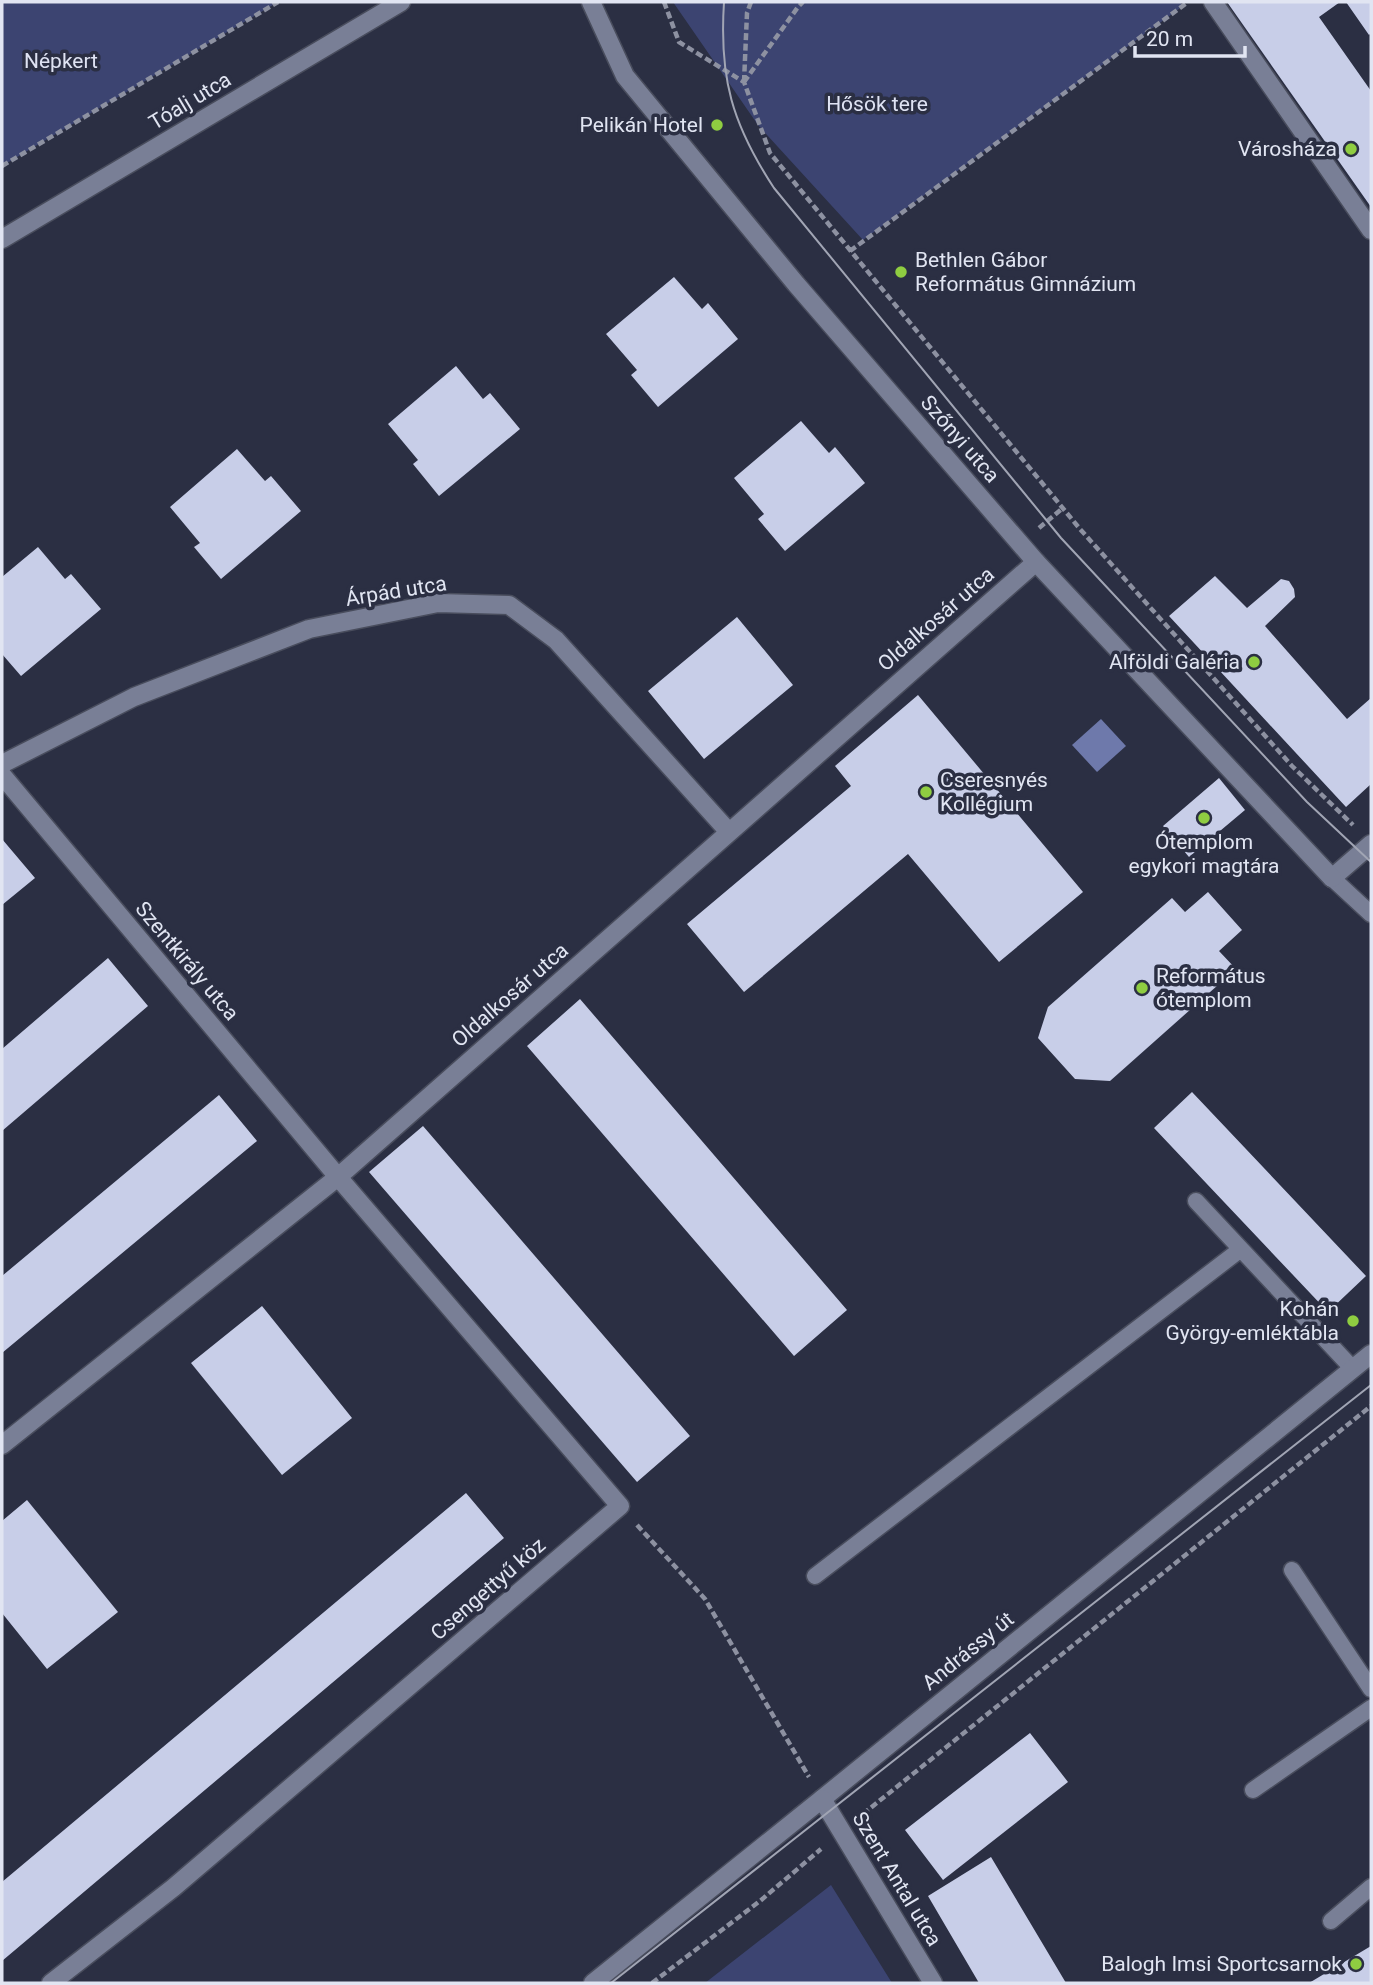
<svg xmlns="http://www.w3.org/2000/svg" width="1373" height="1985" viewBox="0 0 1373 1985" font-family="Roboto,sans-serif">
  <rect width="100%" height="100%" fill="#2b2f43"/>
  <!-- green -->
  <path fill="#3c4471" d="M 2,2 L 278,2 L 2,166 Z
    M 673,2 L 1180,2 L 1183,6 L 863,240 L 758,125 Z
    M 831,1885 L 892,1983 L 705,1983 Z"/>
  <!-- water -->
  <path fill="#6e79ab" d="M 1101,719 L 1126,746 L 1097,772 L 1072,745 Z"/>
  <!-- building -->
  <path fill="#c8cee8" d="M 1227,2 L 1340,2 L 1319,17 L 1371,91 L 1371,207 Z
    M 1346,2 L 1371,2 L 1371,33 L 1369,35 Z
    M 674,277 L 702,309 L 708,303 L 738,339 L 658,407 L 631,375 L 637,370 L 606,334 Z
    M 456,366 L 483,399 L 490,393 L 520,429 L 439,496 L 413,464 L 418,460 L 388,424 Z
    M 801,421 L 829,453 L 835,447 L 865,483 L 785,551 L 758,519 L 764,514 L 734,478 Z
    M 237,449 L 265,481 L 271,476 L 301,511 L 221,579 L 194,547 L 200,543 L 170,507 Z
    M 38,547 L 65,579 L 71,574 L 101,609 L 21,676 L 2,654 L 2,577 Z
    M 1215,576 L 1247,608 L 1281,579 L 1289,581 L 1294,589 L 1295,597 L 1265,626 L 1347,719 L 1371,698 L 1371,784 L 1346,807 L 1169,616 Z
    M 737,617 L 793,685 L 704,759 L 648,691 Z
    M 918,695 L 1083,892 L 999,962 L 908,854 L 744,992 L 687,924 L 851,786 L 835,766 Z
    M 1219,778 L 1245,810 L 1189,857 L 1163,826 Z
    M 2,839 L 35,878 L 2,905 Z
    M 1208,892 L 1242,930 L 1219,951 L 1236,969 L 1110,1081 L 1075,1079 L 1038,1038 L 1048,1007 L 1172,898 L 1185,912 Z
    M 108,958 L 148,1006 L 2,1131 L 2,1049 Z
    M 580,999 L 847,1310 L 794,1356 L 527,1046 Z
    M 1192,1092 L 1366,1276 L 1328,1312 L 1154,1128 Z
    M 219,1095 L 257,1141 L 2,1353 L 2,1276 Z
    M 423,1126 L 690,1436 L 637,1482 L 369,1172 Z
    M 262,1306 L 352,1418 L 282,1475 L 191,1363 Z
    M 466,1493 L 504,1538 L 2,1961 L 2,1882 Z
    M 27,1500 L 118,1612 L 47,1669 L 2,1613 L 2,1521 Z
    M 1030,1733 L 1068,1782 L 943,1880 L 905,1830 Z
    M 991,1857 L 1066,1983 L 979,1983 L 928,1896 Z
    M 1371,1946 L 1371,1983 L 1309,1983 Z"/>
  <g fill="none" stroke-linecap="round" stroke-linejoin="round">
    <!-- service casing -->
    <g stroke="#494d5d" stroke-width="19">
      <path id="service" d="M 1332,878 L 1371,914
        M 1196,1201 L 1353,1369
        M 1292,1570 L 1371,1689
        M 815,1576 L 1241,1249
        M 1253,1790 L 1371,1708
        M 1331,1921 L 1371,1887"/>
    </g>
    <!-- pedestrian casing -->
    <g stroke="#494d5d" stroke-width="21">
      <path id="pedestrian" d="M 822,1799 L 1371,1354"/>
    </g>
    <!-- minor casing -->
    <g stroke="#494d5d" stroke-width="21">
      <path id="minor" d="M 1213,2 L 1371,230
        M 2,764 L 134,697 L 309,629 L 438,603 L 509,605 L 556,640 L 729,832
        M 2,775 L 338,1177 L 620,1506 L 173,1888 L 51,1983
        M 1332,878 L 1371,844
        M 2,1445 L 338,1177 L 1036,562
        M 593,1983 L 822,1799 L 933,1983"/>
    </g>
    <!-- tertiary casing -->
    <g stroke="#494d5d" stroke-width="21">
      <path id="tertiary" d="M 591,2 L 625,76 L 796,284 L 1036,562 L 1332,878
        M 2,239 L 401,2"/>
    </g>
    <!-- path -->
    <path stroke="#8d91a1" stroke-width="4.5" stroke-dasharray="7 3.5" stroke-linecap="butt" d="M 664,2 L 679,42 L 744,82 L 770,153 L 1080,529 L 1292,766 L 1353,825
      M 744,82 L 798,7 L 803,2
      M 744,82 L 747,13 L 751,2
      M 2,166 L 278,2
      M 850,251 L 1188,2
      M 1039,528 L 1063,508
      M 637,1525 L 705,1599 L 809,1777
      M 863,1814 L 1371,1406
      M 652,1983 L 760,1901 L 821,1849"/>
    <!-- service -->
    <use href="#service" stroke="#797f96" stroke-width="16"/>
    <!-- pedestrian -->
    <use href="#pedestrian" stroke="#797f96" stroke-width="18"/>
    <!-- minor -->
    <use href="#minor" stroke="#797f96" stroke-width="18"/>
    <!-- tertiary -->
    <use href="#tertiary" stroke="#797f96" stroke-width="18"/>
    <!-- tram -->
    <path stroke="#a1a5b4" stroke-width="2" d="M 724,2 C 719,78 732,124 774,188 L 1061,538 L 1307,802 L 1371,862
      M 611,1983 L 1371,1385"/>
  </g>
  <!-- markers -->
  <g fill="#8fcd41" stroke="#2b2f43" stroke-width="2.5">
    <circle cx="717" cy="125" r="7"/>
    <circle cx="1351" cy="149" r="7"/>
    <circle cx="901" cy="272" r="7"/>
    <circle cx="1254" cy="662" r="7"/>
    <circle cx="926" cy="792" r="7"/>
    <circle cx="1204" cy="818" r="7"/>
    <circle cx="1142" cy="988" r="7"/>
    <circle cx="1353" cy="1321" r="7"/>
    <circle cx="1356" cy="1964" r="7"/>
  </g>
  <g text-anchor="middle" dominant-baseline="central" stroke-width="7" stroke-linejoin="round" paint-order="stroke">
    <!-- park labels -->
    <g font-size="21" fill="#dfe3f3" stroke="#2b2f43">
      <text x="61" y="61">Népkert</text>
      <text x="877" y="104">Hősök tere</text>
    </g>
    <!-- street labels -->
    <g font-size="21" fill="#e1e5f2" stroke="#2b2f43">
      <text transform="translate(190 101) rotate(-31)">Tóalj utca</text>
      <text transform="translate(960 439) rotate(49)">Szőnyi utca</text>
      <text transform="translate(396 591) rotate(-9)">Árpád utca</text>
      <text transform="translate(936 619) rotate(-41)">Oldalkosár utca</text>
      <text transform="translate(187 961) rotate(50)">Szentkirály utca</text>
      <text transform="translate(510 995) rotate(-41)">Oldalkosár utca</text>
      <text transform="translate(488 1589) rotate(-41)">Csengettyű köz</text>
      <text transform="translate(968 1651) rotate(-39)">Andrássy út</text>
      <text transform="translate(897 1879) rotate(59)">Szent Antal utca</text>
    </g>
    <!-- poi labels -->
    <g font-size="21" fill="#e1e5f2" stroke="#2b2f43" text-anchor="end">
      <text x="703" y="125">Pelikán Hotel</text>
      <text x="1337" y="149">Városháza</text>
      <text x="915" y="260" text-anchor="start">Bethlen Gábor<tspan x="915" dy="24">Református Gimnázium</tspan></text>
      <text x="1240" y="662">Alföldi Galéria</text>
      <text x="940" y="780" text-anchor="start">Cseresnyés<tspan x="940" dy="24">Kollégium</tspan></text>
      <text x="1204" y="842" text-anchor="middle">Ótemplom<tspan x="1204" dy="24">egykori magtára</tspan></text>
      <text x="1156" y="976" text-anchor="start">Református<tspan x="1156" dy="24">ótemplom</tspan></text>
      <text x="1339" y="1309">Kohán<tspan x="1339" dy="24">György-emléktábla</tspan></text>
      <text x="1342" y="1964">Balogh Imsi Sportcsarnok</text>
    </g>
  </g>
  <!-- border -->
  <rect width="1373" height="1985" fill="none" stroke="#e1e5f2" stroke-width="7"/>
  <!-- scale -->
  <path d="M1135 46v10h110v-10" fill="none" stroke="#e1e5f2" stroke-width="3.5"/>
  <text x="1146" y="46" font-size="21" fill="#e1e5f2" stroke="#2b2f43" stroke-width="5" paint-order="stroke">20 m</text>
</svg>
